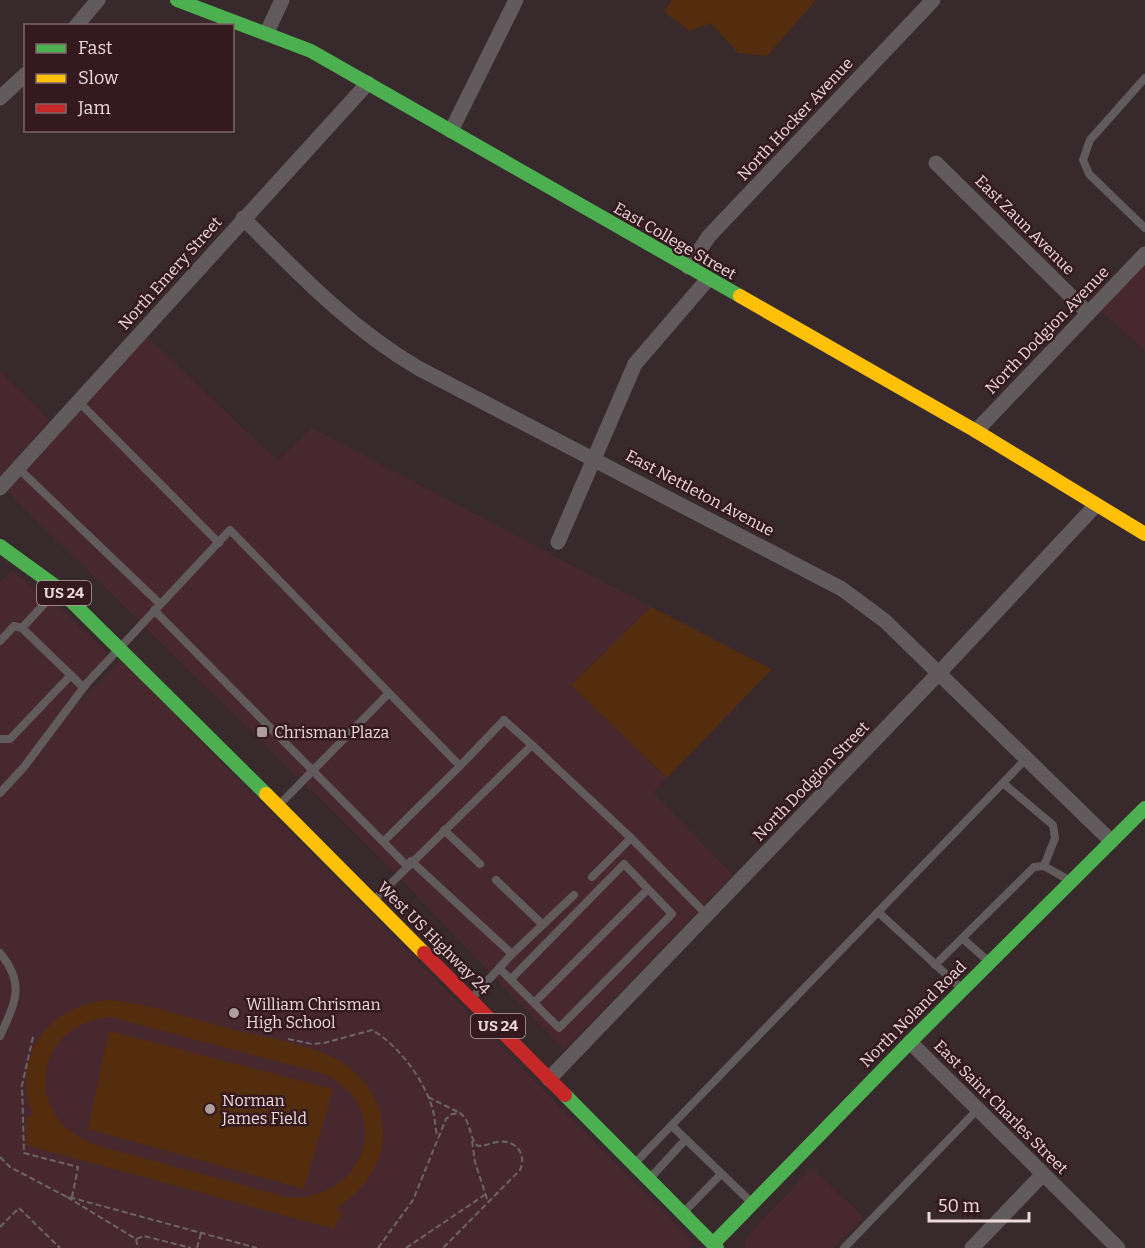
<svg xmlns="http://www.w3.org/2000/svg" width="1145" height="1248" viewBox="0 0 1145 1248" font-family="Bitter,serif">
  <rect width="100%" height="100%" fill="#38292c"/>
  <!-- built -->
  <path fill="#48282f" d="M 1145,263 L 1145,351 L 1100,310 Z
    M 145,335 L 278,461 L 312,428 L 651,607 L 571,685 L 667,778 L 653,793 L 733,875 L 564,1050 L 387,865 L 7,491 Z
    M 0,371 L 50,420 L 0,476 Z
    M 11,570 L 62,610 L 108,653 L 37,744 L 121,660 L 694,1243 L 689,1248 L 0,1248 L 0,783 L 4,779 L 0,775 L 0,583 Z
    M 812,1168 L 864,1217 L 834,1248 L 745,1248 L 746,1238 Z"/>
  <!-- green -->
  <path fill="#532d0d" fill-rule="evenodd" d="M 672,0 L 816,0 L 767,56 L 738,53 L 711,23 L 690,31 L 664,12 Z
    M 651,607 L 772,669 L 667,778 L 571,685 Z
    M 107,1000 C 148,1003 190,1018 231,1029 C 266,1038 318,1045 347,1066 C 370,1083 384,1108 383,1136 C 382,1168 360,1193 335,1209 L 342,1212 L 334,1229 L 26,1145 L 26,1118 L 33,1116 C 11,1058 46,1007 107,1000 ZM 111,1017 L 328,1075 C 339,1083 351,1091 358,1104 C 384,1155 337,1203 286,1197 L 99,1146 C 21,1122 30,1024 111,1017 Z
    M 109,1031 L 333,1089 L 304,1189 L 88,1129 Z"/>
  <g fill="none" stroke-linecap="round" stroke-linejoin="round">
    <!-- path -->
    <path stroke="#6c6568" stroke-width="2" stroke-dasharray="6 3" stroke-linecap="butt" d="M 33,1037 L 22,1085 L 24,1153 L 78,1167 L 72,1197
      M 288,1039 L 312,1044 L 324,1043 L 372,1030 C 398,1045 423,1078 432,1107 C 435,1116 435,1126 437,1135
      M 428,1097 L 458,1112
      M 472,1141 L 475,1162 L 488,1202
      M 0,1157 L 10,1167 L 65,1196 L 257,1248
      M 67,1197 L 136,1239 L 144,1236 L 191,1248
      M 0,1227 L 19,1208 L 60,1248
      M 136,1239 L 138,1248
      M 197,1248 L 201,1233
      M 378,1248 L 413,1200 L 446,1119 L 452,1114 L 460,1113 C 472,1122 468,1137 478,1146 C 486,1146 490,1143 497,1142 C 516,1139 527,1154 520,1170 L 443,1248
      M 406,1248 L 486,1194"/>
    <!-- lane -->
    <path stroke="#625b5e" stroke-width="8" d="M 1145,78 L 1090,140 L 1083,160 L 1089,174 L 1145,228
      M 78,401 L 219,543
      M 18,468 L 160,604
      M 57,590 L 22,628 L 83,687
      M 154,610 L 407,866
      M 0,641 L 14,626 L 22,628
      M 389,693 L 460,766 L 504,720 L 532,745
      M 0,739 L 10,739 L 71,675
      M 1003,783 L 1053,825 L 1055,838 L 1044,866
      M 0,793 L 24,767 L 87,683 L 230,530 L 389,693 L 280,804
      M 444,830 L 480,864
      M 383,842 L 460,766
      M 411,861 L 512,954
      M 592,877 L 631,838
      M 496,880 L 543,925
      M 375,899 L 532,745 L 631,838 L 707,915
      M 878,912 L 961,988
      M 962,938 L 988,961
      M 0,953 C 26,984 15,1003 0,1036
      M 935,965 L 1034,867 L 1044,866 L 1067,879
      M 499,968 C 519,988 539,1008 559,1028 L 672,914 L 624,864 L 511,979
      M 472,998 L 512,954 L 574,895
      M 534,1003 L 648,889
      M 672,1126 L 751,1202
      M 637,1161 L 1026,759
      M 652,1176 L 686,1139
      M 684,1212 L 721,1174
      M 844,1248 L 978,1109"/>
    <!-- street -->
    <path stroke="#625b5e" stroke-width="15" d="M 76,26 L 98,0
      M 267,32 L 282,0
      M 0,98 L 26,74
      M 451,131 L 516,0
      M 936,163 L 1088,313
      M 243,218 C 298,273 350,328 418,368 L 842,589 L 885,621 L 1111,841
      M 688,267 L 709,236 L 933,0
      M 976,431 L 1145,254
      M 0,488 L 368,83
      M 558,542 L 635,364 L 708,279
      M 910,1042 L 1118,1248
      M 549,1079 L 938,674 L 1096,505
      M 972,1248 L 1043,1174"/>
    <!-- fast -->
    <path stroke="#4caf50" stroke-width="14" d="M 177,0 L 311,51 L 740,296
      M 0,546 L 58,588 L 266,794
      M 565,1095 L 717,1248
      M 713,1244 L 910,1042 L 1145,808"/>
    <!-- slow -->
    <path stroke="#ffc107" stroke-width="14" d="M 740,296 L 976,431 L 1145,534
      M 266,794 L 424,953"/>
    <!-- jam -->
    <path stroke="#c62828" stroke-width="14" d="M 424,953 L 565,1095"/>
  </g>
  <!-- markers -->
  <g fill="#ae9c9f" stroke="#34191e" stroke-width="2">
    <rect x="256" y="726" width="12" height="12" rx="3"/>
    <circle cx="234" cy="1013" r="6"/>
    <circle cx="210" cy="1109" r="6"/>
  </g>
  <g text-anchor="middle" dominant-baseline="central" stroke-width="5" stroke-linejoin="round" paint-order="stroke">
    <!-- shield labels -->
    <g fill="#34191e" stroke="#b6a0a4" stroke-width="1.5">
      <rect x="37" y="581" width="54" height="24" rx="4.5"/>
      <rect x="471" y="1014" width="54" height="24" rx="4.5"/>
    </g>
    <g font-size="15" font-weight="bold" fill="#eddadd">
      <text x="64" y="593">US 24</text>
      <text x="498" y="1026">US 24</text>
    </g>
    <!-- street labels -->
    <g font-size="16" fill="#eddadd" stroke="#34191e">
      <text transform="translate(795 119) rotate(-47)">North Hocker Avenue</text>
      <text transform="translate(1025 225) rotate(45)">East Zaun Avenue</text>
      <text transform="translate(675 241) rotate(30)">East College Street</text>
      <text transform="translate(170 273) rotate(-48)">North Emery Street</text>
      <text transform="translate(1047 330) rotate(-46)">North Dodgion Avenue</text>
      <text transform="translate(700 493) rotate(28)">East Nettleton Avenue</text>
      <text transform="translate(811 781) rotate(-46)">North Dodgion Street</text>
      <text transform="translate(434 938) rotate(45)">West US Highway 24</text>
      <text transform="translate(913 1014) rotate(-45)">North Noland Road</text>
      <text transform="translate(1001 1107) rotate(45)">East Saint Charles Street</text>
    </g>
    <!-- poi labels -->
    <g font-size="16" fill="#eddadd" stroke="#34191e" text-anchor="start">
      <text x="274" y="732">Chrisman Plaza</text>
      <text x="246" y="1004">William Chrisman<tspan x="246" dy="18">High School</tspan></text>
      <text x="222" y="1100">Norman<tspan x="222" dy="18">James Field</tspan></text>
    </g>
  </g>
  <!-- legend -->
  <rect x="24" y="24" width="210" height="108" fill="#34191e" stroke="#7e666a" stroke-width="1.5"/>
  <rect x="36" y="44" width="30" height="9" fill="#4caf50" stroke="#7e666a" stroke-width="1.5"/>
  <text x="78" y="54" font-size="18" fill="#eddadd">Fast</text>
  <rect x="36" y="74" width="30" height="9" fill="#ffc107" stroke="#7e666a" stroke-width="1.5"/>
  <text x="78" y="84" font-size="18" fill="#eddadd">Slow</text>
  <rect x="36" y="104" width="30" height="9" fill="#c62828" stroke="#7e666a" stroke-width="1.5"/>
  <text x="78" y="114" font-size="18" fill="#eddadd">Jam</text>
  <!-- scale -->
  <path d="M929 1212v9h100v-9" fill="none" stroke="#eddadd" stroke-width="3"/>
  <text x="938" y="1212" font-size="18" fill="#eddadd" stroke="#34191e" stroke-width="4.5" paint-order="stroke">50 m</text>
</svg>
